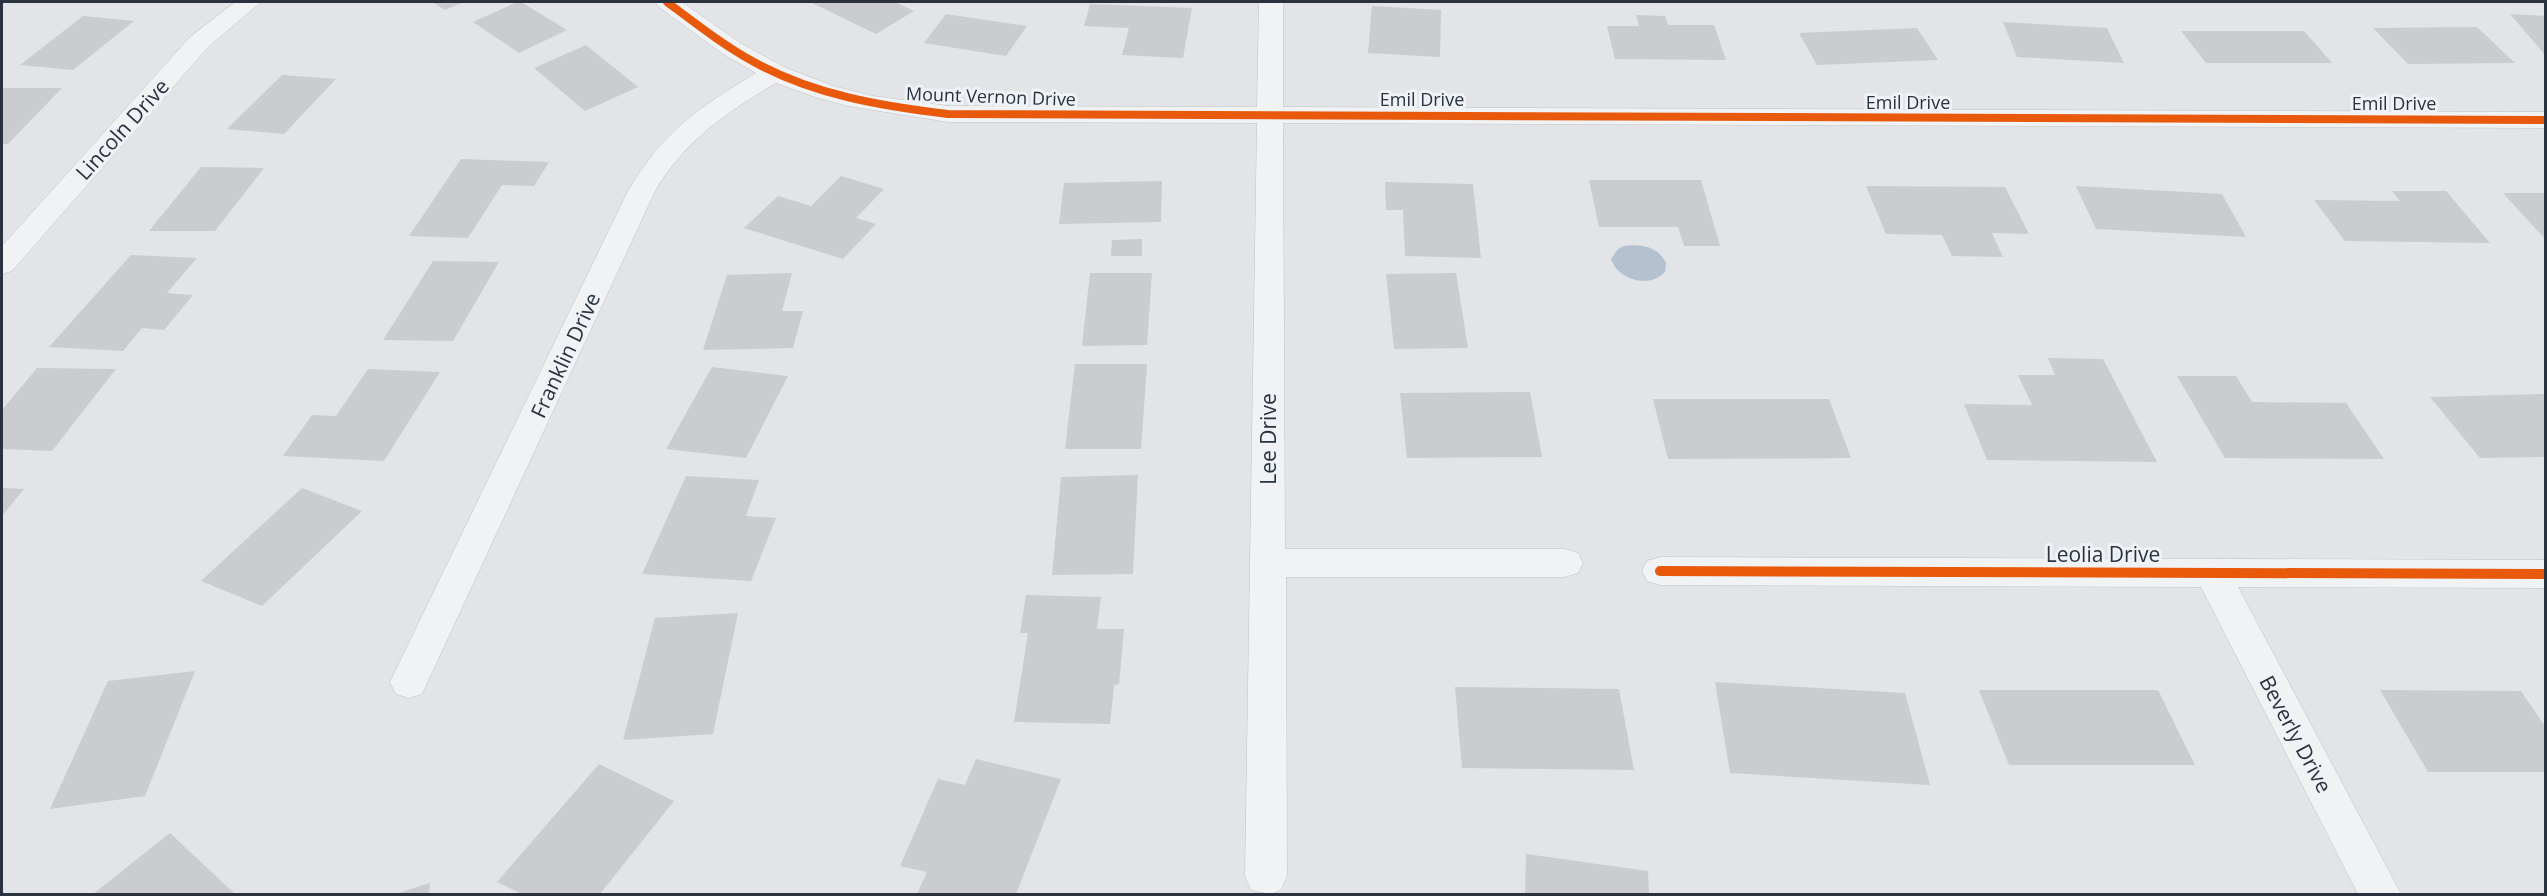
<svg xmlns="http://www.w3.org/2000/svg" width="2547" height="896" viewBox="0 0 2547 896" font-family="'Open Sans',sans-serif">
  <rect width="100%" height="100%" fill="#e2e4e7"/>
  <!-- water -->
  <path fill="#b3c1d0" d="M 1624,246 C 1640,244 1658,246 1666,263 L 1665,272 C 1649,289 1618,280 1611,259 L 1618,249 Z"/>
  <!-- building -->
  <path fill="#cacccf" d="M 432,2 L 464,2 L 445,10 Z
    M 517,2 L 521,2 L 567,30 L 519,53 L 473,22 Z
    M 810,2 L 895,2 L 914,11 L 876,34 Z
    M 1090,4 L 1192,8 L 1183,58 L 1122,55 L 1129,28 L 1084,26 Z
    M 1372,6 L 1441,10 L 1440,57 L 1368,53 Z
    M 946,14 L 1027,26 L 1006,56 L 924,43 Z
    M 2510,14 L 2546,16 L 2546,56 Z
    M 1636,15 L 1665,16 L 1668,25 L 1714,25 L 1726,60 L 1615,59 L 1607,26 L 1639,26 Z
    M 83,16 L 134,21 L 73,70 L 20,65 Z
    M 2003,22 L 2107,28 L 2124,63 L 2017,57 Z
    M 2477,27 L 2515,63 L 2408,64 L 2373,28 Z
    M 1917,28 L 1938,60 L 1817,65 L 1799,33 Z
    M 2181,31 L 2304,31 L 2332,63 L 2206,63 Z
    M 586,45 L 638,87 L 585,111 L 534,68 Z
    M 282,75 L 336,79 L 284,134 L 227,129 Z
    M 3,88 L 62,88 L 8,144 L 2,144 Z
    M 461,159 L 549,162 L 534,186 L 502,185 L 468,238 L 409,236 Z
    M 201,167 L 264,168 L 215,231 L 149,231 Z
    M 841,176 L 884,189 L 856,218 L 876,224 L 843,259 L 744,228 L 778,196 L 811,206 Z
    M 1589,180 L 1701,180 L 1720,246 L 1684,246 L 1678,227 L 1599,227 Z
    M 1162,181 L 1161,222 L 1059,224 L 1064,183 Z
    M 1385,182 L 1473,184 L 1481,258 L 1405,256 L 1403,210 L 1386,210 Z
    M 1866,186 L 2005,187 L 2029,234 L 1992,233 L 2003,257 L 1952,256 L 1942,235 L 1886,234 Z
    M 2076,186 L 2222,194 L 2246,237 L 2096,229 Z
    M 2392,191 L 2446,191 L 2490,243 L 2345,241 L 2314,200 L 2400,201 Z
    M 2503,193 L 2546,193 L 2546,240 Z
    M 1142,239 L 1142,256 L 1111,256 L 1112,240 Z
    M 131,255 L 197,258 L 167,293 L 193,295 L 164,330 L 142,328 L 123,351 L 49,347 Z
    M 433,261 L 499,262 L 453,341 L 383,340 Z
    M 792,273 L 782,311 L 803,311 L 793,348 L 703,350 L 727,275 Z
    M 1090,273 L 1152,273 L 1147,345 L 1082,346 Z
    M 1456,273 L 1468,348 L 1394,349 L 1386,274 Z
    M 2048,358 L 2103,359 L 2157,462 L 1987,460 L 1964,404 L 2032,405 L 2018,375 L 2055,375 Z
    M 1075,364 L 1147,364 L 1141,449 L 1065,449 Z
    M 712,367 L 788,376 L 746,458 L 666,449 Z
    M 37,368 L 116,369 L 52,451 L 2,449 L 2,410 Z
    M 368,369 L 440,372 L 384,461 L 283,456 L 312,415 L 336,416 Z
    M 2177,376 L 2236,376 L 2252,402 L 2346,403 L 2384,459 L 2225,458 Z
    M 1530,392 L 1542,457 L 1407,458 L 1400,393 Z
    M 2546,394 L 2546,457 L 2480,458 L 2430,397 Z
    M 1653,399 L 1829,399 L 1851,458 L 1668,459 Z
    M 1138,475 L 1133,574 L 1052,575 L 1061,477 Z
    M 686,476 L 759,480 L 746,516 L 776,518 L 751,581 L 642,574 Z
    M 2,488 L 24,489 L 2,516 Z
    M 302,488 L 362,511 L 262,606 L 201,581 Z
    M 1026,595 L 1101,597 L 1097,629 L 1124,629 L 1119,684 L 1114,685 L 1110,724 L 1014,722 L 1028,633 L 1020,633 Z
    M 738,613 L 713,734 L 623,740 L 655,618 Z
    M 195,671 L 145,796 L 50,809 L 108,681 Z
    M 1715,682 L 1905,693 L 1930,785 L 1730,773 Z
    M 1455,687 L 1619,689 L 1634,770 L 1462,768 Z
    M 1979,690 L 2158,690 L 2195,765 L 2009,765 Z
    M 2380,690 L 2521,691 L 2546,728 L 2546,772 L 2428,772 Z
    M 976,759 L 1061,779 L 1016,894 L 917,894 L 927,872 L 900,866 L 938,779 L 965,785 Z
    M 599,764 L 674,801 L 600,894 L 522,894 L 497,882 Z
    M 170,833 L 235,894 L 93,894 Z
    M 1526,854 L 1648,871 L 1649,894 L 1525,894 Z
    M 430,883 L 429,894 L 395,894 Z"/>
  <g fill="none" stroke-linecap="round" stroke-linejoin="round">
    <!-- minor casing -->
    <g stroke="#c0c2c5" stroke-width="1">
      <path id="minor" d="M 235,2 L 261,2 L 208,47 L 12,271 L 2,274 L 2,246 L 190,37 Z
        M 655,2 L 682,2 L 740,43 L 786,68 L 833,86 L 873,96 L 948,106 L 1257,107 L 1259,2 L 1283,2 L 1283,107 L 2546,112 L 2546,128 L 1283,123 L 1285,549 L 1565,549 L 1578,553 L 1583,563 L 1578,573 L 1565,577 L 1286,577 L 1287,876 L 1281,890 L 1270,894 L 1251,890 L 1245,876 L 1257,123 L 948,122 L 848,106 L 815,97 L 776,83 C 726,113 686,139 655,191 L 422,694 L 409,698 L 396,694 L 390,682 L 628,191 C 664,131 697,109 756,73 L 723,54 L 659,7 Z
        M 1660,557 L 2546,560 L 2546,588 L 2238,587 L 2401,894 L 2358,894 L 2201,587 L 1660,585 L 1647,581 L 1642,571 L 1647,561 Z"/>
    </g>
    <!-- minor -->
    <use href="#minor" fill="#f1f2f4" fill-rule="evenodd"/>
    <!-- cycleway-far1 casing -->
    <g stroke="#f0f3f6" stroke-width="10">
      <path id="cycleway-far1" d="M 667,2 C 695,23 723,45 754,62 C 814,95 881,106 948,114 L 2546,120"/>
    </g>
    <!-- cycleway casing -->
    <g stroke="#f0f3f6" stroke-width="14">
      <path id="cycleway" d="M 1660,571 L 2546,574"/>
    </g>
    <!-- cycleway-far1 -->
    <use href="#cycleway-far1" stroke="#e8590c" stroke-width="8"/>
    <!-- cycleway -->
    <use href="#cycleway" stroke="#e8590c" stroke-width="10"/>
  </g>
  <g text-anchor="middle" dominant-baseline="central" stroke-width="6" stroke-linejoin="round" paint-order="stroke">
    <!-- far-street labels -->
    <g font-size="18" fill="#2a323f" stroke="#f0f3f6">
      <text transform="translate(991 96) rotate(2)">Mount Vernon Drive</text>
      <text x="1422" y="99">Emil Drive</text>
      <text x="1908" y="102">Emil Drive</text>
      <text x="2394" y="103">Emil Drive</text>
    </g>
    <!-- street labels -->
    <g font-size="21" fill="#2a323f" stroke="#f0f3f6">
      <text transform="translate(122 129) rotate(-48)">Lincoln Drive</text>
      <text transform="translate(565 355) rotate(-65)">Franklin Drive</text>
      <text transform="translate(1268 439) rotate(-90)">Lee Drive</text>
      <text x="2103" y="554">Leolia Drive</text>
      <text transform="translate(2296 734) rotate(62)">Beverly Drive</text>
    </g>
  </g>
  <!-- border -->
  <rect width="2547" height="896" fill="none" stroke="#2a323f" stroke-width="6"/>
</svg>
